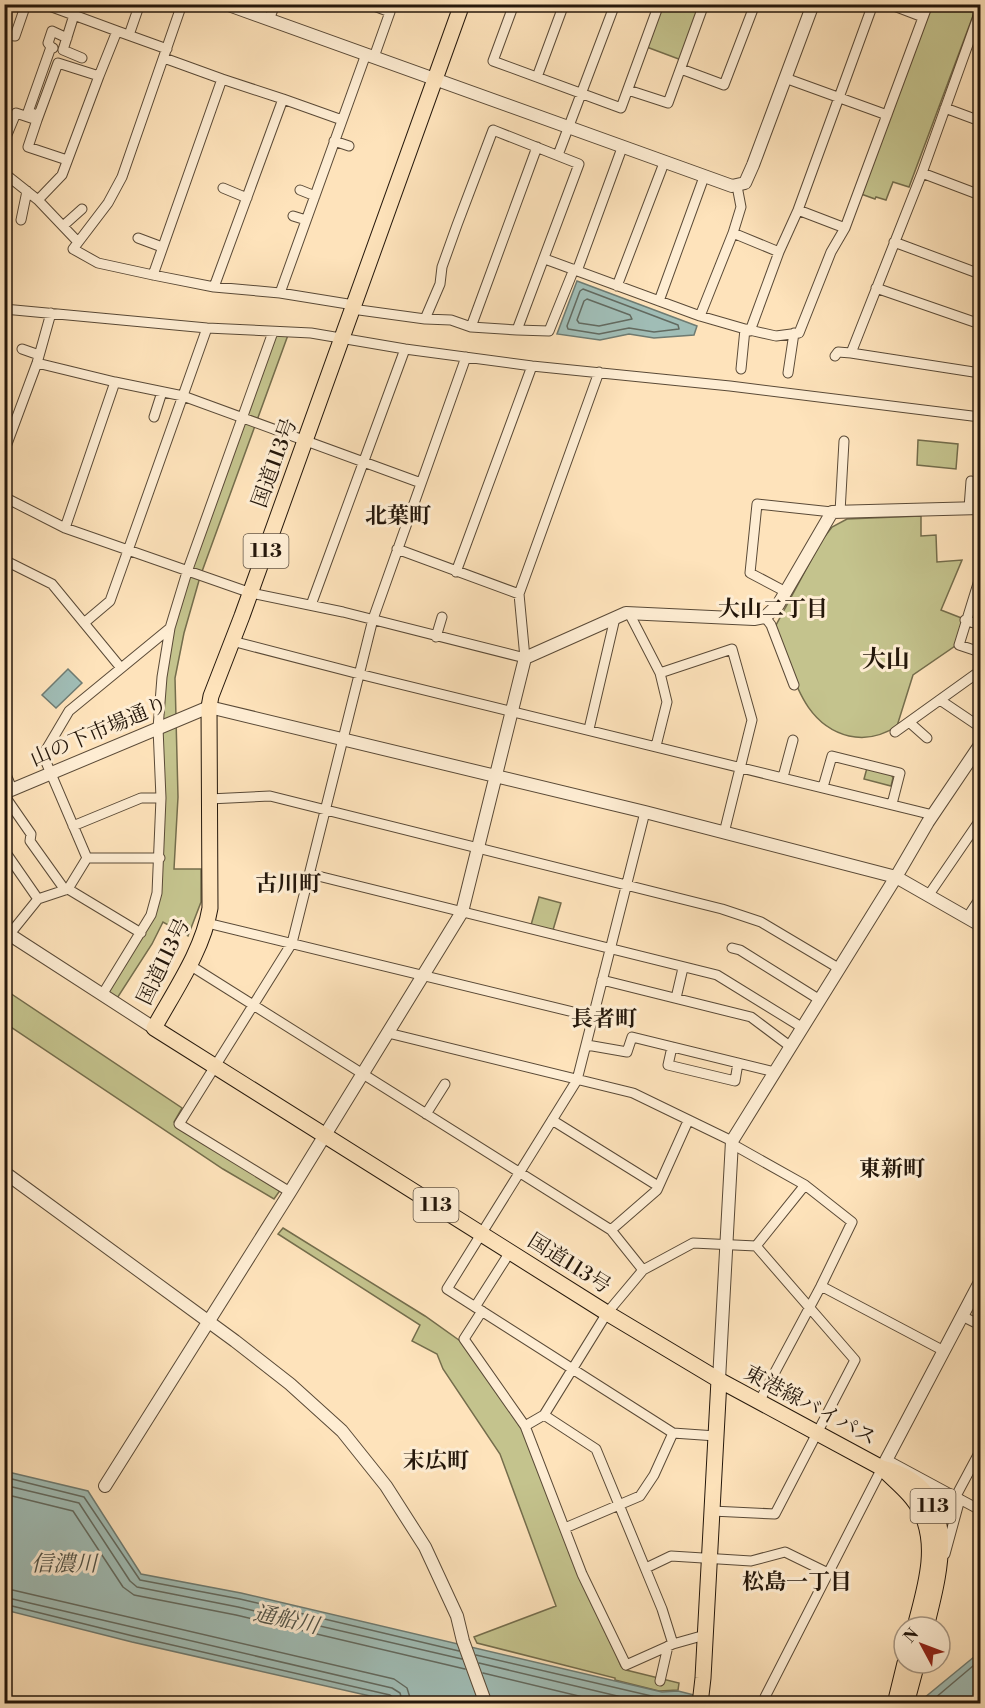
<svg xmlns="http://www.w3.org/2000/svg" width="985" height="1708" viewBox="0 0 985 1708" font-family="'Libre Bodoni','Noto Serif JP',serif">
  <rect width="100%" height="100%" fill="#fee3bb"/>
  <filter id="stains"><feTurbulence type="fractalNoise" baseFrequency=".00333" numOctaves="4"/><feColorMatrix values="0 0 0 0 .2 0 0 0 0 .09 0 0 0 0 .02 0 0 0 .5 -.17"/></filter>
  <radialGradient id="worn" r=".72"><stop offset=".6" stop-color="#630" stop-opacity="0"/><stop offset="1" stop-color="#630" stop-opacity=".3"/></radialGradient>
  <!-- green -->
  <path fill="#c4c38d" stroke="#746d4c" stroke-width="1.5" d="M 659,5 L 704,5 L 684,61 L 644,46 Z
    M 932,5 L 977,5 L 909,187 L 893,182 L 886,200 L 876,197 L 875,199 L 861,194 Z
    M 273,332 L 288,335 L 200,577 L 184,633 L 175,678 L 178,797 L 174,869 L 201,869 L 201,902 L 188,936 L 163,922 L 152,944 L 114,1003 L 102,995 L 141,933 L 157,893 L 158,728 L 170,628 Z
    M 918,440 L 958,444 L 956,469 L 917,465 Z
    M 921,516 L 921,536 L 936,535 L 937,562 L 962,560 L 941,610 L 964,619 L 955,646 L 913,675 L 897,726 C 882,736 867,740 849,736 C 812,727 799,694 787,662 C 782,650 777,639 775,627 L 822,540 L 832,527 L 847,519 Z
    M 867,768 L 891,774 L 893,778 L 891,786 L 864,779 Z
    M 539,897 L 561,903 L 553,930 L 531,925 Z
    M 4,989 L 182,1108 L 174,1122 L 281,1189 L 274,1199 L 223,1169 L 5,1023 Z
    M 283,1228 L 425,1316 L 463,1343 L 525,1430 L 621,1666 L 626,1670 L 679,1683 L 678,1690 L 659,1691 L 615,1680 L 615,1678 L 477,1643 L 474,1637 L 556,1606 L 500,1454 L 443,1369 L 437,1354 L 412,1341 L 420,1325 L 278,1234 Z"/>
  <!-- water -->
  <path fill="#a0bdb6" stroke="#6e7b72" stroke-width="1.5" d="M 577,281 L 697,326 L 694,335 L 654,338 L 629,334 L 600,340 L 557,334 Z
    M 68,669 L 82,683 L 56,708 L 42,695 Z
    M 4,1471 L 88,1491 L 141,1574 L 241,1593 L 662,1692 L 678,1691 L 726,1703 L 401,1703 L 132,1642 L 5,1610 Z
    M 980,1652 L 980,1703 L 918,1703 Z"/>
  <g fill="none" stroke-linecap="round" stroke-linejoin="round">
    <!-- shore -->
    <path stroke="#626a60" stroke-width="1.5" d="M 583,289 L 678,325 L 679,329 L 654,332 L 629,328 L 599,334 L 568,329 L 567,326 L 580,291 Z
      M 587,299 L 630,315 L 632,319 L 599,326 L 579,323 L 577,320 L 584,301 Z
      M 4,1477 L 84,1497 L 140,1580 L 240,1599 L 459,1651
      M 4,1485 L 79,1503 L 130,1581 L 137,1587 L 238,1607 L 462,1659
      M 4,1494 L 73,1511 L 123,1587 L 134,1595 L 236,1615 L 465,1669
      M 4,1588 L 394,1679 L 407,1688 L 412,1704
      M 4,1597 L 392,1688 L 400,1693 L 403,1704
      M 4,1604 L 133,1636 L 390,1695 L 394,1698 L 395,1704
      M 476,1655 L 660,1698 L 678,1697 L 691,1700
      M 479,1663 L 651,1704
      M 483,1673 L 612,1704
      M 928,1704 L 980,1660"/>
    <!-- minor casing -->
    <g stroke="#5a4a37" stroke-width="11">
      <path id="minor" d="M 44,4 L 117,31
        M 126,4 L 138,9 L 129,35
        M 182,4 L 122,177 L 108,203 L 73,249 L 98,263 L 153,275 L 214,287 L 280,293 L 354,305
        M 369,4 L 390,12 L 374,57
        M 514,4 L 493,61 L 621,108 L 659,4
        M 889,4 L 923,17
        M 980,11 L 922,173 L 851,353 L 980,373
        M 74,15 L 63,50 L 82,58
        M 269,20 L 275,4
        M 4,35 L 15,36 L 26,4
        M 53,48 L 51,47 L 48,43 L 52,31 L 67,38
        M 164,58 L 222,79
        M 681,69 L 724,85 L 755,4
        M 537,77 L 564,4
        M 785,78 L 887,115
        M 628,90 L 668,103 L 704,4
        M 283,99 L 342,120
        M 945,108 L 980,121
        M 38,115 L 28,112 L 51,47
        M 37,120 L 28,147 L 67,160
        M 493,130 L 579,164 L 517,330 L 471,327 L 451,320 L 425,319 L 440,284 L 442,267 L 457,225 Z
        M 334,141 L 349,146
        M 4,142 L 16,113 L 37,120 L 58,63 L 99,76 L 117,31 L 167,49
        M 558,155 L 615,4
        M 4,173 L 38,200 L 78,242
        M 922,173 L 980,195
        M 737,186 L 741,207 L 733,233 L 779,252 L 798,210 L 873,4
        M 223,188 L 247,198
        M 300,190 L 315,196
        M 38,200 L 62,175 L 99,76
        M 798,210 L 845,228
        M 293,216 L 306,220
        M 21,220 L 27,191
        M 63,226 L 82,209
        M 138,238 L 162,247
        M 894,242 L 980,274
        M 545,259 L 700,316 L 745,329 L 776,336 L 799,333 L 831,252 L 845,228 L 928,4
        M 577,271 L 622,148
        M 153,275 L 222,79 L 283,99 L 214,287
        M 617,286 L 664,163
        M 876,288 L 980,324
        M 280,293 L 366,54
        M 659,301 L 704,177
        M 4,309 L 207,328 L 311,333 L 405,349 L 532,366 L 730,386 L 980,417
        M 352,309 L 425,319
        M 700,316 L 733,233
        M 471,327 L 537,147
        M 517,330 L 549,331 L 574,269
        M 750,331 L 779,252
        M 22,349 L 39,355
        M 835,356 L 838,352 L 851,353
        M 37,363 L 115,382
        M 741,369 L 745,329
        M 788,373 L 794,333
        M 154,417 L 162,392
        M 4,452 L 37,363 L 51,313
        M 4,497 L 65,528 L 251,593 L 343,612 L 525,658 L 519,594 L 599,372
        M 969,508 L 971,481
        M 840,512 L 844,441
        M 65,528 L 115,382 L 183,396 L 421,483
        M 397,549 L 519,594
        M 4,560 L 52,584 L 121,668
        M 456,572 L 532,366
        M 980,577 L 959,645 L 980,652
        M 786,592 L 750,573 L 757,504 L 832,512
        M 311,605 L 405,349
        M 629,613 L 660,673 L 667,702 L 656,746
        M 765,617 L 771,625 L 794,685
        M 965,620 L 980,625
        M 84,623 L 110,601 L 207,328
        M 436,637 L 442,617
        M 232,641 L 363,675 L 933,815
        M 660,673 L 732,649 L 752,720 L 724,833
        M 940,700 L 980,727
        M 909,722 L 927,738
        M 589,729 L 615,618
        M 895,732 L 980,671
        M 4,770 L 12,789
        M 783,777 L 793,740
        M 823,787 L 832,756 L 900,773 L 892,804
        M 4,795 L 31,834 L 30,841 L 65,890
        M 209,799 L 270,796 L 722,909 L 761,922 L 840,969
        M 645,812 L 577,1080 L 447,1289 L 673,1433 L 716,1436
        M 73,826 L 141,798 L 161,798
        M 4,850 L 38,899
        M 87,858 L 160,858
        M 310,874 L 717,975 L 803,1028
        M 68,889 L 141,933
        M 928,896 L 980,820
        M 967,918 L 980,898
        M 207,923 L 594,1017
        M 9,935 L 38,899 L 68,889 L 87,858 L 43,755 L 69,711 L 170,628
        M 732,948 L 740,950 L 820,1000
        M 188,964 L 611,1230 L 643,1270
        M 602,980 L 751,1017 L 791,1047
        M 102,995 L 151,915 L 157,893 L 161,798 L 158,728 L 162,677 L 170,628 L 187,572 L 273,332
        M 676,998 L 683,968
        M 388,1033 L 633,1093 L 732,1141
        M 587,1045 L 627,1052 L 632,1037 L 775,1072
        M 672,1047 L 668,1065 L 735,1081 L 738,1063
        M 426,1114 L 445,1084
        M 552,1120 L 658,1186
        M 732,1144 L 805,1185 L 852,1222 L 821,1286 L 944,1351
        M 290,1192 L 179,1124 L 292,943 L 373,619 L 466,357
        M 611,1230 L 657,1190 L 688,1121
        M 756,1246 L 805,1185
        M 475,1307 L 510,1252
        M 482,1311 L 464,1339 L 525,1426 L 582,1574 L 626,1665 L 673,1644 L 705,1635
        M 962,1316 L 980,1325
        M 759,1402 L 821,1286
        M 544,1415 L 596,1449 L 662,1609 L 673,1644
        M 525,1426 L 544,1415 L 607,1313 L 643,1270 L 693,1243 L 756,1246 L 855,1360 L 775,1514 L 712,1511
        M 956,1496 L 980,1451
        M 565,1528 L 640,1496 L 654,1475 L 673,1433
        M 945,1554 L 960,1499
        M 646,1568 L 671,1556 L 751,1561 L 785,1552 L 828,1573
        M 660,1681 L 668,1646
        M 765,1697 L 882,1468 L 891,1462 L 980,1510"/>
    </g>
    <!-- tertiary casing -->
    <g stroke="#5a4a37" stroke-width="14">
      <path id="tertiary" d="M 226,4 L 732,186 L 745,183 L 753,165 L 813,4
        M 4,793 L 209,707 L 645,812 L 896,877 L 980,925
        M 4,931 L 154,1028
        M 4,1172 L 235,1341 L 290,1384 L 342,1431 L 386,1486 L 425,1547 L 457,1616 L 463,1641 L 486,1704
        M 719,1380 L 732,1141 L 896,877 L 928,822 L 980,745
        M 882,1468 L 980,1282
        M 105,1486 L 290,1192 L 462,912 L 525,658 L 626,613 L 754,619 L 765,617 L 778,605 L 832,512 L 980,508"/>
    </g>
    <!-- trunk casing -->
    <g stroke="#24170b" stroke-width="17">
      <path id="trunk" d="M 462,4 L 242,616 L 211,696 L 209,707 L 210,908 C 203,950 175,990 154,1028 L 607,1313 L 719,1380 L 882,1468 C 963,1487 941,1568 926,1627
        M 884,1470 C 897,1483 913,1495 921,1512 C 939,1548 924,1591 915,1627
        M 700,1704 L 703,1678 L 719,1380
        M 895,1704 L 905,1663
        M 906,1704 L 917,1663"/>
    </g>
    <!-- minor -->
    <use href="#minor" stroke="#feedd3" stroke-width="9"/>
    <!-- tertiary -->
    <use href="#tertiary" stroke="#feedd3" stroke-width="12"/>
    <!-- trunk -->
    <use href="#trunk" stroke="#fee3bb" stroke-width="15"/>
  </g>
  <g text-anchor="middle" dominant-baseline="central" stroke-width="6" stroke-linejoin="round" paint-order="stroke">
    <!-- shield labels -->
    <g fill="#feedd3" stroke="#655747" stroke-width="1.5">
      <rect x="243.5" y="534" width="45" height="34" rx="4.5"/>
      <rect x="413.5" y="1188" width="45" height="34" rx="4.5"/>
      <rect x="910.5" y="1489" width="45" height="34" rx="4.5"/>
    </g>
    <g font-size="20" font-weight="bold" fill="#24170b">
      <text x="266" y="551">113</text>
      <text x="436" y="1205">113</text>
      <text x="933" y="1506">113</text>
    </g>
    <!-- street labels -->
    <g font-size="21" fill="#24170b" stroke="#feedd3">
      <text transform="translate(275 463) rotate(-70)">国道113号</text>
      <text transform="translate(99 732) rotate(-23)">山の下市場通り</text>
      <text transform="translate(164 962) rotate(-64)">国道113号</text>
      <text transform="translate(569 1264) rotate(32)">国道113号</text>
      <text transform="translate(810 1406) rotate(28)">東港線バイパス</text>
    </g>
    <!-- neighbourhood labels -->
    <g font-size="22" font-weight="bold" fill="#24170b" stroke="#feedd3">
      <text x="398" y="516">北葉町</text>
      <text x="773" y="609">大山二丁目</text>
      <text x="288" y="884">古川町</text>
      <text x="604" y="1019">長者町</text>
      <text x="892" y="1169">東新町</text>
      <text x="436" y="1461">末広町</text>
      <text x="797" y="1582">松島一丁目</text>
    </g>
    <!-- water labels -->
    <g font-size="22" font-style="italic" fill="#4f5147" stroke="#feedd3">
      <text x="64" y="1564">信濃川</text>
      <text transform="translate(286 1620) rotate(12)">通船川</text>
    </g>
    <!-- quarter labels -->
    <g font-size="24" font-weight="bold" fill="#24170b" stroke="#feedd3">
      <text x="886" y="660">大山</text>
    </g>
  </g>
  <!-- margin -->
  <rect width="985" height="1708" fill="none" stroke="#fee3bb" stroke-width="24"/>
  <rect x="6" y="6" width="973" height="1696" fill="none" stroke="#24170b" stroke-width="3"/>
  <rect x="12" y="12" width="961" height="1684" fill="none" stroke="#24170b" stroke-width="1.5"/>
  <!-- north arrow -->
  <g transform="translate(922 1645) rotate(311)"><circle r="28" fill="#feedd3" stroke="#a79783" stroke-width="1.5"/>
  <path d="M0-4.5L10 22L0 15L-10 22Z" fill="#8f2418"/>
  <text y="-9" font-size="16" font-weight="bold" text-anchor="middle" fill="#24170b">N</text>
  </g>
  <rect width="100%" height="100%" filter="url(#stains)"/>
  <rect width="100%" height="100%" fill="url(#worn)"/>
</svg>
